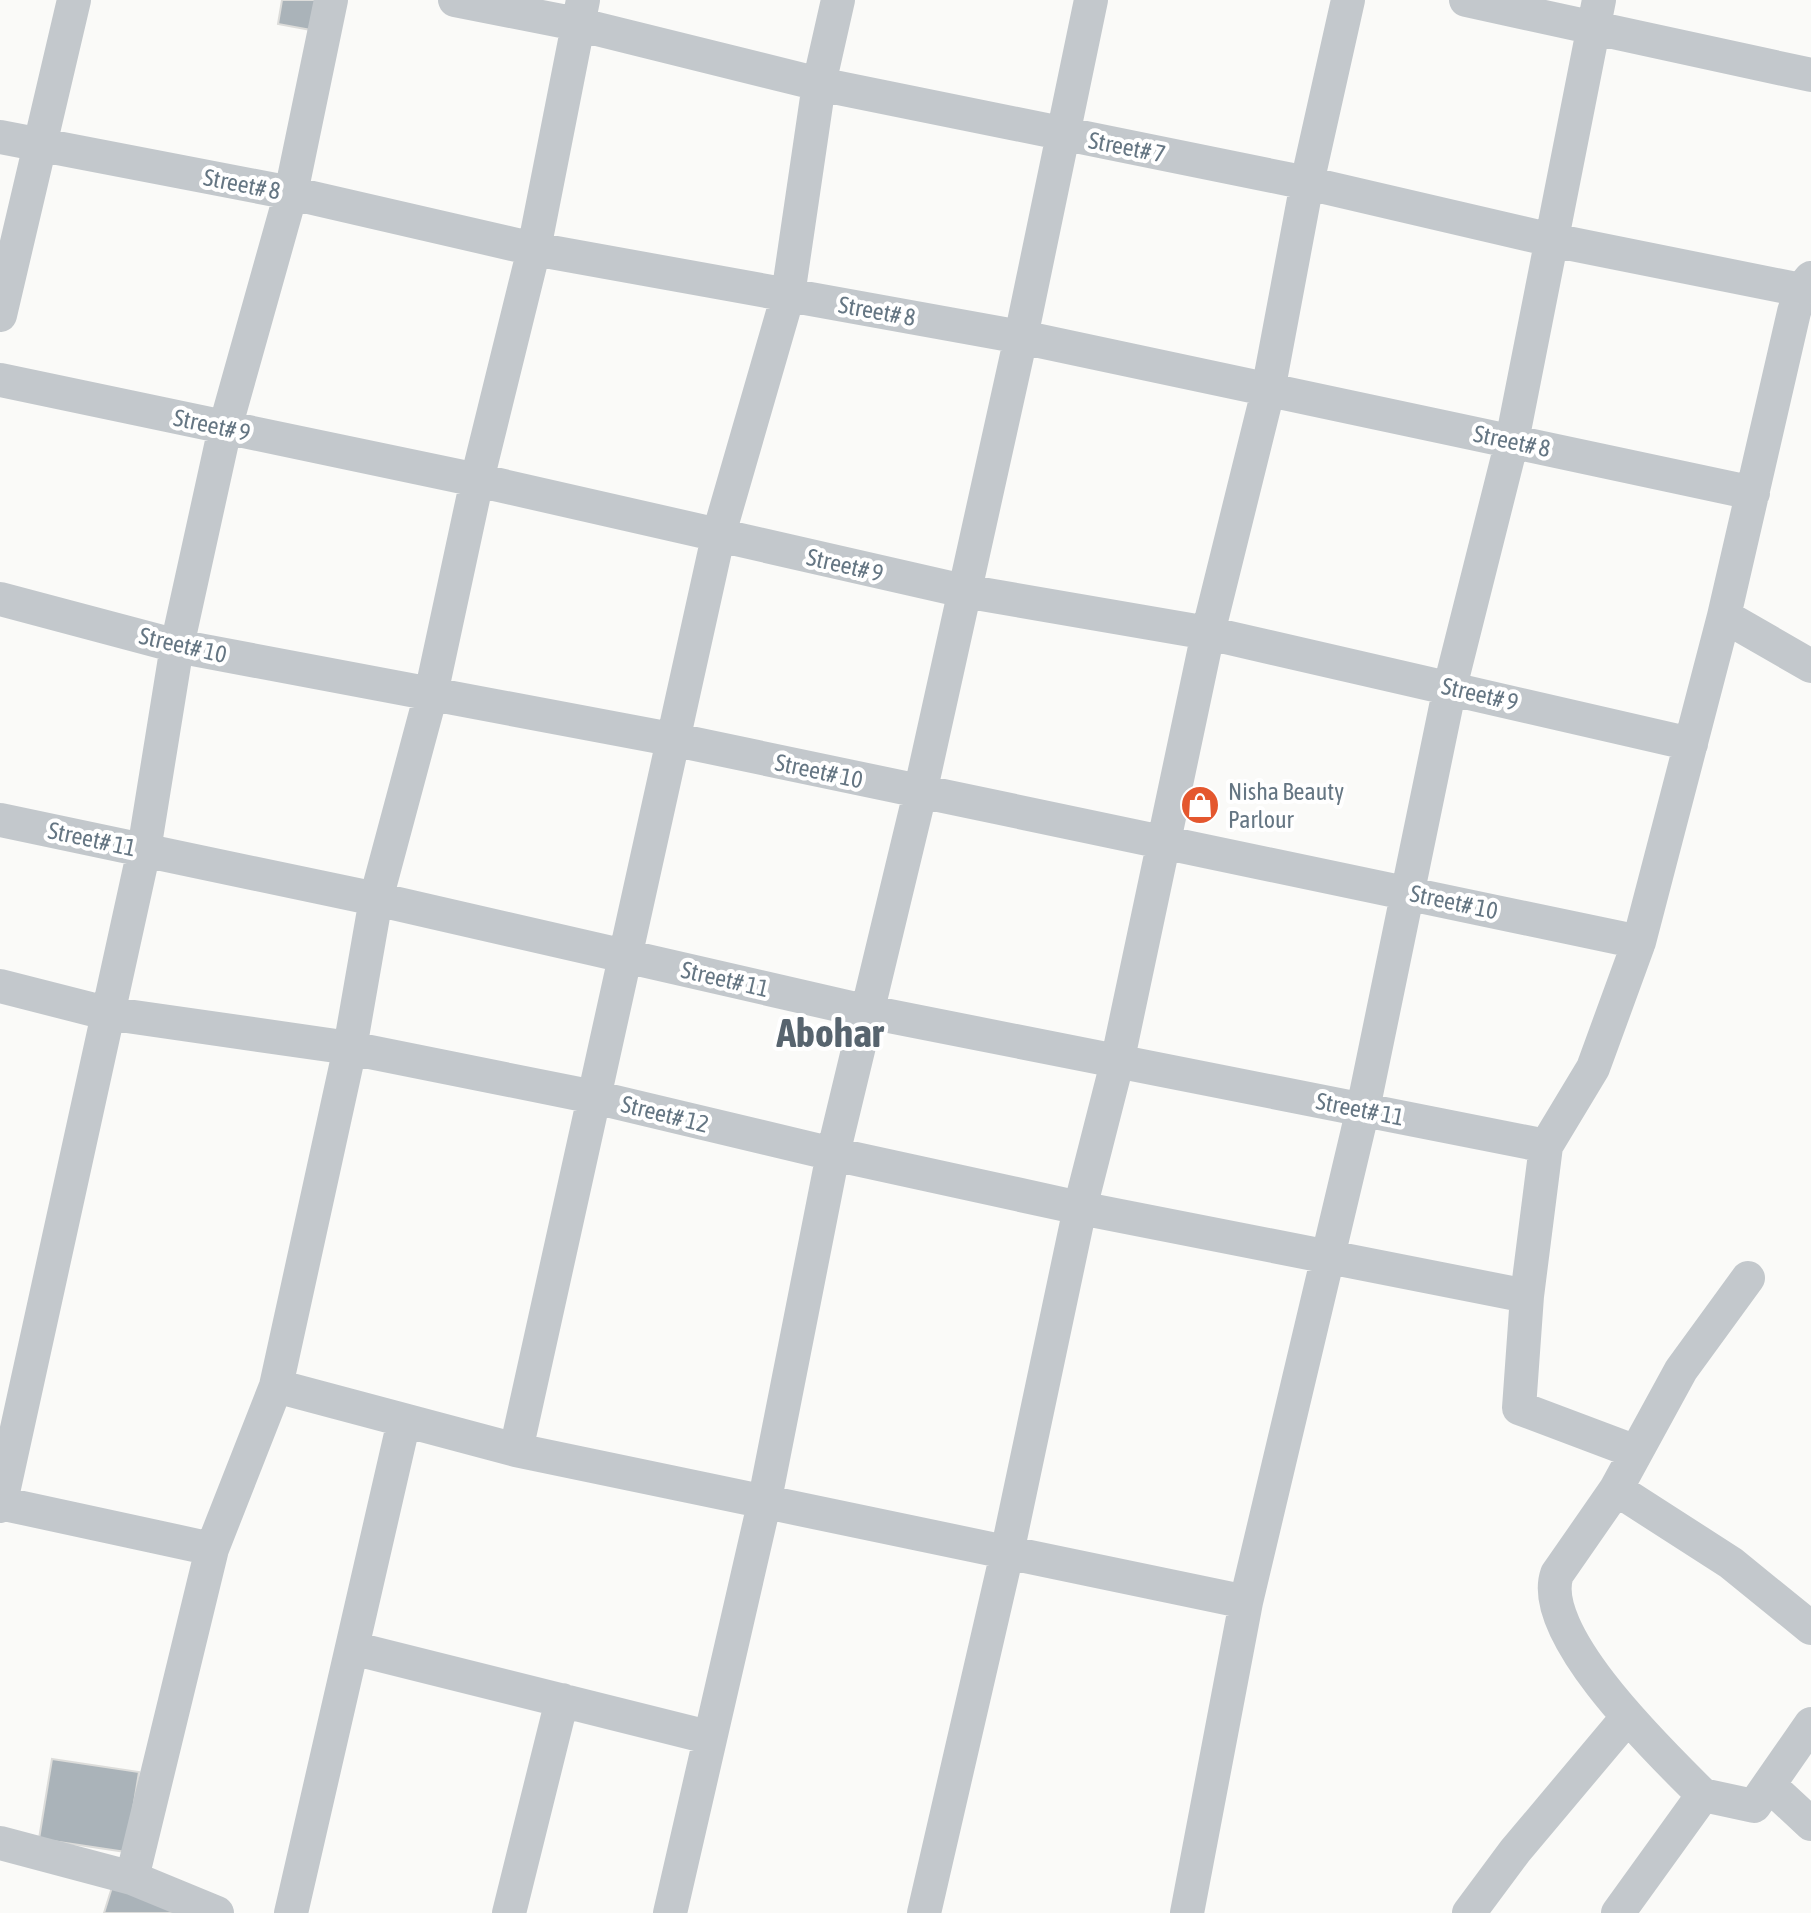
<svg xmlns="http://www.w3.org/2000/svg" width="1811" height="1913" viewBox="0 0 1811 1913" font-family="'Asap Condensed',sans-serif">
  <rect width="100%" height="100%" fill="#fafaf8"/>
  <!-- building -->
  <path fill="#aab3b9" stroke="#dcdcda" stroke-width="2" d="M 282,0 L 316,0 L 311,30 L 278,24 Z
    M 52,1759 L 139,1772 L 126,1852 L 39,1839 Z
    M 113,1884 L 201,1913 L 104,1913 Z"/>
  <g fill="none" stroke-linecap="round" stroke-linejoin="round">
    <!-- minor -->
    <path stroke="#c3c8cc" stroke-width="34" d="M 455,0 L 577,24 L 819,84 L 1307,183 L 1552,240 L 1801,290
      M 1466,0 L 1811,75
      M 0,137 L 291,193 L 534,249 L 1021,337 L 1753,493
      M 0,315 L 74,0
      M 0,380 L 477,480 L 964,591 L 1208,633 L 1691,744
      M 0,599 L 177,646 L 676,740 L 1639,942
      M 1724,616 L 1811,666
      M 0,820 L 376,899 L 869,1012 L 1546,1146
      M 0,986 L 106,1013 L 350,1048 L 594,1097 L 833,1154 L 1080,1208 L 1527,1296
      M 276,1386 L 350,1048 L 376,899 L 431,694 L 477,480 L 534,249 L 583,0
      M 516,1450 L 718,537 L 788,295 L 819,84 L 838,0
      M 1636,1452 L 1519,1408 L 1527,1296 L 1546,1146 L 1593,1068 L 1639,942 L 1724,616 L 1794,312 L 1801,290 L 1811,278
      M 1616,1489 L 1731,1563 L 1811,1628
      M 0,1503 L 212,1549
      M 0,1506 L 144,850 L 177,646 L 225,428 L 291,193 L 331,0
      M 352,1648 L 708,1737
      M 1769,1785 L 1811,1824
      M 1703,1795 C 1662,1754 1536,1634 1557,1574 L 1616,1489 L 1681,1370 L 1748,1278
      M 0,1843 L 132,1878 L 217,1913
      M 132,1878 L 212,1549 L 276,1386 L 516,1450 L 1246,1602
      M 291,1913 L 404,1421
      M 509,1913 L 562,1700
      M 670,1913 L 764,1504 L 833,1154 L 920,793 L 1021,337 L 1091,0
      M 924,1913 L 1007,1553 L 1080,1208 L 1117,1063 L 1208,633 L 1268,391 L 1307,183 L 1348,0
      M 1187,1913 L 1246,1602 L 1363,1109 L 1450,687 L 1512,441 L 1599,0
      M 1469,1913 L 1515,1851 L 1626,1719
      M 1618,1913 L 1703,1795 L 1754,1806 L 1811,1724"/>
  </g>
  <!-- icons -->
  <defs>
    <g id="shop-disc" transform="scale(2)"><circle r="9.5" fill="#e4572e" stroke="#fff"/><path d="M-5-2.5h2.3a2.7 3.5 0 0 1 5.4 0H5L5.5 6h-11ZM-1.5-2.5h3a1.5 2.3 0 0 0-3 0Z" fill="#fff"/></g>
  </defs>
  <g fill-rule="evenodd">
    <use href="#shop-disc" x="1200" y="805"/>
  </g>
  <g text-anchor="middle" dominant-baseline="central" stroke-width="8" stroke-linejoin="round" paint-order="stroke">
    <!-- street labels -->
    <g font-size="24" fill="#657683" stroke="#fff">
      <text transform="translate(1127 147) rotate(11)">Street# 7</text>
      <text transform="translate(242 184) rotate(11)">Street# 8</text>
      <text transform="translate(877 311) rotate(10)">Street# 8</text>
      <text transform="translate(212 425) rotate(12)">Street# 9</text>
      <text transform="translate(1512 441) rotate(12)">Street# 8</text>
      <text transform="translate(845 565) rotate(13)">Street# 9</text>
      <text transform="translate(183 645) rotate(13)">Street# 10</text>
      <text transform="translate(1480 694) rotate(13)">Street# 9</text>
      <text transform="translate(819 771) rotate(12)">Street# 10</text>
      <text transform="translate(92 839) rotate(12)">Street# 11</text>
      <text transform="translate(1454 902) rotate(12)">Street# 10</text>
      <text transform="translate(725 979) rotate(13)">Street# 11</text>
      <text transform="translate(1360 1109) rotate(11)">Street# 11</text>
      <text transform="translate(665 1114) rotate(14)">Street# 12</text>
    </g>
    <!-- poi labels -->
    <g font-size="24" fill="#657683" stroke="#fff" text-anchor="start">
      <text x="1228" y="791">Nisha Beauty<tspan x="1228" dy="28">Parlour</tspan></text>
    </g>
    <!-- town labels -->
    <g font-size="40" font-weight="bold" fill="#57646e" stroke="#fff">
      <text x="830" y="1032">Abohar</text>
    </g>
  </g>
</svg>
